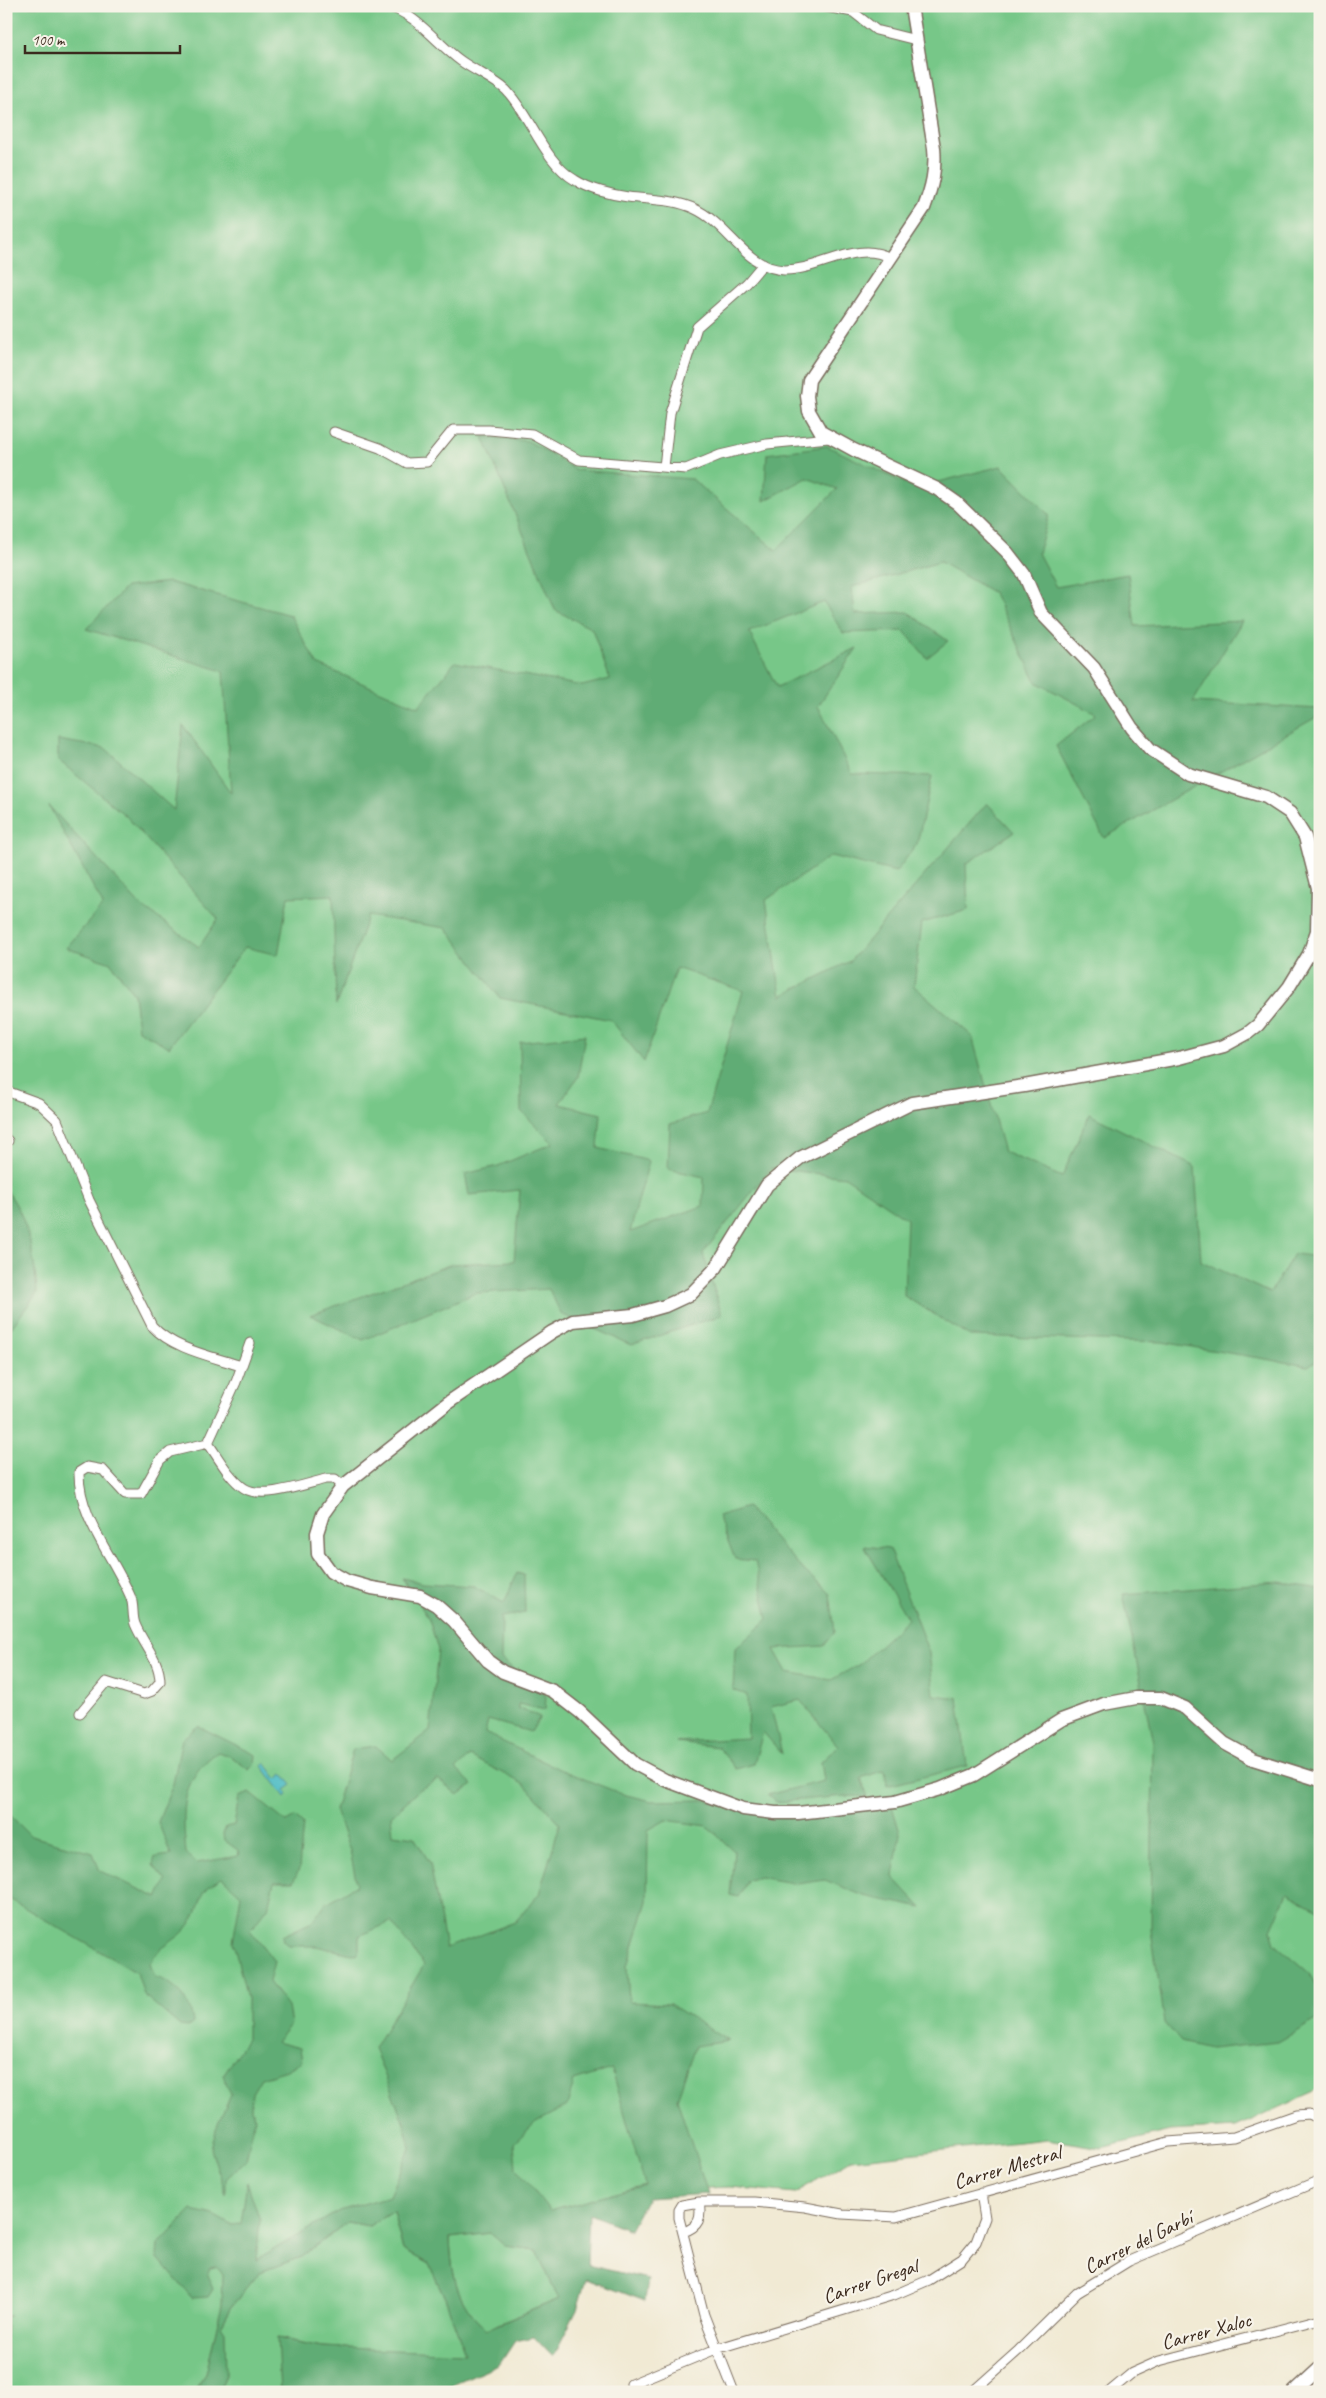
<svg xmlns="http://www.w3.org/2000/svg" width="1326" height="2398" viewBox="0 0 1326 2398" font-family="Caveat,sans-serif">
  <rect width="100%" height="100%" fill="#f7f3e8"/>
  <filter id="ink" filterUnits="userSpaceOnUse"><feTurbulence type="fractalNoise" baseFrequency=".02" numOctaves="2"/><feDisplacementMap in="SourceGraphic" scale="10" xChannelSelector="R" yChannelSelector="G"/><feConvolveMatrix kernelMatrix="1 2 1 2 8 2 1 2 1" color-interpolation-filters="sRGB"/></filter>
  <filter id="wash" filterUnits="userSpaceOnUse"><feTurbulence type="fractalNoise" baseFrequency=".0096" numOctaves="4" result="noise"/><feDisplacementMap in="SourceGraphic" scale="20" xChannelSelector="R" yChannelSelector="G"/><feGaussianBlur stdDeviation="1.12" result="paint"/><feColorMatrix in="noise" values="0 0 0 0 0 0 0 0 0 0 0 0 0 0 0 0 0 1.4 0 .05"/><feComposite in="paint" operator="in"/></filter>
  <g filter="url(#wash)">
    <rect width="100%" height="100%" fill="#f1ead4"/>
    <!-- green -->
    <path fill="#77c788" stroke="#597853" d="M 6,6 L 1320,6 L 1320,2089 L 1235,2127 L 1171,2131 L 1101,2148 L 1047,2139 L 851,2160 L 795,2193 L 730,2187 L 640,2191 L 537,2227 L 493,2187 L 352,2214 L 250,2270 L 219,2318 L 206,2374 L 193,2392 L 6,2392 L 6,2318 L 10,2316 L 6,2316 Z
      M 393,2211 L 403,2250 L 429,2264 L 445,2298 L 466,2354 L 322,2347 L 278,2338 L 280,2392 L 218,2392 L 226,2375 L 221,2325 L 230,2308 L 260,2272 L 301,2257 L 347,2222 L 369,2226 Z
      M 490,2233 L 506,2246 L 536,2250 L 559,2299 L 486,2329 C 456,2302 452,2277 450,2238 Z"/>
    <!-- forest -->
    <path fill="#61ac74" stroke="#4e6b49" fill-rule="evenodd" d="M 483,437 L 528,441 L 576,470 L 692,479 L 776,550 L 837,489 L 807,478 L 764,501 L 767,454 L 827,446 L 915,488 L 1001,466 L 1049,515 L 1038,553 L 1056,587 L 1128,574 L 1135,626 L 1242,621 L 1193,702 L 1320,709 L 1320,715 L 1104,838 L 1056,746 L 1096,714 L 1036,682 L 994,593 L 940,562 L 852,587 L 855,614 L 908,612 L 948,641 L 927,658 L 904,631 L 843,633 L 824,602 L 749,632 L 777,687 L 857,648 L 818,706 L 852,774 L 932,776 L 917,844 L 896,872 L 831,856 L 766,900 L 781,996 L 850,961 L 987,803 L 1014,832 L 966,864 L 968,910 L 922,923 L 914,986 L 972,1036 L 1004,1152 L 1062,1177 L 1089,1114 L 1195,1167 L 1201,1261 L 1270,1293 L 1294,1254 L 1320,1257 L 1320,1358 L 1308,1366 L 1162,1342 L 970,1336 L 904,1296 L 907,1219 L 845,1177 L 771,1168 L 703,1253 L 722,1315 L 631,1345 L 561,1314 L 549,1289 L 476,1293 L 363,1340 L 310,1315 L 452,1264 L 514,1261 L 520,1190 L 469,1195 L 465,1174 L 498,1166 L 553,1143 L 521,1111 L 520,1042 L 585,1035 L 578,1077 L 559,1104 L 601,1114 L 598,1148 L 649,1161 L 630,1232 L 703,1206 L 704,1177 L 668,1169 L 670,1124 L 707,1113 L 743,991 L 676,968 L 644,1062 L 611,1020 L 500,998 L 446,928 L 368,916 L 336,1005 L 333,895 L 288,897 L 278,955 L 245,947 L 169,1047 L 138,1030 L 134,994 L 111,963 L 66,948 L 103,905 L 49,806 L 140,905 L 199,947 L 218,919 L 126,816 L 58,760 L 58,740 L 105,748 L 174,810 L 183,725 L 231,793 L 223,671 L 86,629 L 126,587 L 169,582 L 290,615 L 317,664 L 418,707 L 455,662 L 582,686 L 610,679 L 592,629 L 555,610 Z
      M 6,1190 C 28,1215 35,1260 37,1293 L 6,1335 Z
      M 747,1507 L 800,1567 L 830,1594 L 835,1632 L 824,1646 L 774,1649 L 787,1672 L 831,1680 L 860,1664 L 908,1619 L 864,1546 L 889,1549 L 929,1653 L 934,1695 L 958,1698 L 967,1766 L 887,1786 L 885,1770 L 861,1778 L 868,1797 L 845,1796 L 776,1802 L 767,1795 L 824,1781 L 821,1762 L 838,1746 L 800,1700 L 771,1707 L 782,1754 L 763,1732 L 754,1764 L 736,1769 L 718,1747 L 676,1742 L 748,1738 L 747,1695 L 733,1690 L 735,1649 L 768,1619 L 755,1561 L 735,1559 L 718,1516 Z
      M 517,1573 L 524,1575 L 525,1613 L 502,1617 L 501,1659 L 546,1696 L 545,1710 L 518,1704 L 518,1708 L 540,1717 L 531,1732 L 488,1720 L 485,1733 L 559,1769 L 622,1794 L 652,1801 L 704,1800 L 759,1814 L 892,1806 L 900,1833 L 893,1877 L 922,1908 L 864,1896 L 825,1880 L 797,1884 L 759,1877 L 748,1880 L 738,1897 L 730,1895 L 734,1851 L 707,1826 L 666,1820 L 648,1830 L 647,1901 L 627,1966 L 629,2002 L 670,2004 L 729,2041 L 695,2046 L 677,2099 L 708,2194 L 647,2198 L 630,2230 L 589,2214 L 587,2265 L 648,2279 L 645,2301 L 586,2279 L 577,2310 L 553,2357 L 534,2337 L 515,2341 L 499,2365 L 436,2392 L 280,2392 L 277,2338 L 322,2347 L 465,2353 L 445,2298 L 429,2264 L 403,2250 L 393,2211 L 369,2226 L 347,2222 L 301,2257 L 260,2272 L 230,2308 L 221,2325 L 225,2331 L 226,2375 L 218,2392 L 193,2392 L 206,2374 L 222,2304 L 223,2275 L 217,2267 L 210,2268 L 207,2275 L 213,2289 L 208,2297 L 192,2298 L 157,2257 L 158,2245 L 192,2210 L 213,2215 L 231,2225 L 241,2224 L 247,2182 L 260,2220 L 256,2260 L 339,2211 L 390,2196 L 410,2148 L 404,2123 L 374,2048 L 424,1965 L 391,1922 L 359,1936 L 359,1950 L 356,1955 L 316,1946 L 289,1946 L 283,1941 L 282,1936 L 312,1922 L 325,1904 L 357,1885 L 350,1851 L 335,1810 L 353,1749 L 376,1746 L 392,1760 L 430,1731 L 438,1650 L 429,1619 L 402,1578 L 423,1583 L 474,1586 L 504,1603 ZM 470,1756 L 525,1785 L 560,1824 L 539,1894 L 515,1922 L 446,1948 L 430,1863 L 414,1837 L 393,1834 L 391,1816 L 419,1790 L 438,1779 L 458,1795 L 473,1785 L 456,1769 ZM 612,2069 L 645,2185 L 550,2211 L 516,2168 L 514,2143 L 536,2122 L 567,2106 L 574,2081 ZM 490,2233 L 505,2246 L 536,2250 L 559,2299 L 487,2329 C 456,2302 452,2277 450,2238 Z
      M 1279,1582 L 1320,1589 L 1320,1910 L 1287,1893 L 1271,1930 L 1275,1944 L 1308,1972 L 1320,1992 L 1320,2018 L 1278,2042 L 1210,2049 L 1181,2042 L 1165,2023 L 1151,1930 L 1153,1742 L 1123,1594 Z
      M 198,1726 L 256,1755 L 255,1763 L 249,1770 L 232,1757 L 218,1752 C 180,1777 182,1812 186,1853 L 197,1863 L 238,1856 L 239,1851 L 224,1840 L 223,1834 L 226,1827 L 234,1825 L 239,1797 L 250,1793 L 286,1822 L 295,1817 L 303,1824 L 299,1869 L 293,1882 L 274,1882 L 268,1908 L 250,1930 L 274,1961 L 269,1982 L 288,2007 L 291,2024 L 276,2042 L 300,2048 L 302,2061 L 287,2070 L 261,2078 L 252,2093 L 251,2109 L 255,2119 L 246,2160 L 226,2179 L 226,2194 L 211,2149 L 218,2123 L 231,2095 L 223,2075 L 247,2039 L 247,1998 L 233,1942 L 241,1895 L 222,1878 C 196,1891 204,1903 190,1924 C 178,1942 159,1944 150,1964 L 155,1977 C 176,1982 191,2001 193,2023 L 188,2027 L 180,2026 L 144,1995 L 137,1973 L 6,1897 L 6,1811 L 31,1836 L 93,1853 L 100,1871 L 158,1898 L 166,1881 L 153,1865 L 155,1857 L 171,1855 L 158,1822 L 173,1784 L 182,1739 Z"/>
    <!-- water -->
    <path fill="#4ebcc4" stroke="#447371" d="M 265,1763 L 277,1779 L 283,1774 L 292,1785 L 285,1790 L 288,1794 L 285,1797 L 262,1766 Z"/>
  </g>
  <g filter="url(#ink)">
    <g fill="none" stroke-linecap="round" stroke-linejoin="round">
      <!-- street casing -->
      <g stroke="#7b6d5e" stroke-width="11">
        <path id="street" d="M 386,6 C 416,13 437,44 461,61 C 475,71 494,79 506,90 C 530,115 544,162 575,180 C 589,189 612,195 628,197 C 651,200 674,199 695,209 C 728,224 745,268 784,270 C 819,271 857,239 890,258
          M 821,6 L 853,12 L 876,30 L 916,40
          M 334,432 L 380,448 L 407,463 L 427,462 L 453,430 L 489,430 L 532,434 L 579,460 L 686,469 L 720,455 L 767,444 L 829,438
          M 664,467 L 670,413 L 697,327 L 747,283 L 763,264
          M 6,1091 L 39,1103 L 57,1120 L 89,1200 L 152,1326 C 173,1349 211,1356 241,1366
          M 6,1139 L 8,1141
          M 208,1443 C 218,1457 229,1478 244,1488 C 262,1500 305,1484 326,1479 L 335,1479 L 343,1486
          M 80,1713 L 106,1682 L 144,1694 L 152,1691 L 160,1682 C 160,1660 143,1644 135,1624 C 132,1616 134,1606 131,1598 C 114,1557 78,1517 79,1472 L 87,1467 L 103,1470 L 125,1494 L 141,1494 L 160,1460 L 170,1452 L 208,1443 L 236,1382 L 250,1343
          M 699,2202 L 754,2202 L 805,2207 L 842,2214 L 896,2217 L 1168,2142 L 1234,2137 L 1296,2115 L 1309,2114 L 1320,2119
          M 683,2232 C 699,2227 702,2218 699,2202 L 682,2205 L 679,2210 L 679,2218 L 704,2315 L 734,2392
          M 631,2384 L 716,2349 L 894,2295 L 929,2280 L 962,2259 L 976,2242 L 985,2218 L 981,2193
          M 972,2392 L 1019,2350 L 1077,2293 L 1129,2261 L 1320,2180
          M 1109,2392 L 1132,2373 L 1159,2361 L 1320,2319"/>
      </g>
      <!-- secondary casing -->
      <g stroke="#7b6d5e" stroke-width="15">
        <path id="secondary" d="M 911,6 L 934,148 C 936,170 932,187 924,208 L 809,380 L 807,396 L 809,411 L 821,432 L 854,450 L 937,489 L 957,503 L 1007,552 L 1024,574 L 1041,613 L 1094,668 L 1132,728 L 1150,749 L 1188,774 L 1266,797 L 1290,813 L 1305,837 L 1318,888 L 1317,931 L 1309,954 L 1289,987 L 1258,1025 L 1248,1033 L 1224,1046 L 1179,1058 L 1024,1086 L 912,1103 L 800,1158 L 767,1185 L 716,1268 L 691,1294 L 665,1306 L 633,1315 L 573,1321 L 552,1332 L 449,1402 L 343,1486 L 323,1514 L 317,1533 L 318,1554 L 331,1572 L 347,1581 L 372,1588 L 420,1596 L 436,1605 L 454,1621 L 488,1661 L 503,1672 L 553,1691 L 580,1712 L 635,1764 L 665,1780 L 743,1809 L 775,1813 L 798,1813 L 895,1802 L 940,1789 L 974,1775 L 1061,1720 L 1104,1704 L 1136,1698 L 1161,1698 L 1185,1708 L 1224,1743 L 1253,1759 L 1320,1780
          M 1294,2392 L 1320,2368"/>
      </g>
      <!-- street -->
      <use href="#street" stroke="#fff" stroke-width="9"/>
      <!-- secondary -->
      <use href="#secondary" stroke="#fff" stroke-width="12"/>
    </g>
  </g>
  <g text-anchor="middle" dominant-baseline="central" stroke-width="4.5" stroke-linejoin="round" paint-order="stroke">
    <!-- street labels -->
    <g font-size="21" fill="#3b2a1e" stroke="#f7f3e8">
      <text transform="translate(1007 2167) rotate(-16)">Carrer Mestral</text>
      <text transform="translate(1138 2242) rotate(-26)">Carrer del Garbí</text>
      <text transform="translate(870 2281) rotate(-19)">Carrer Gregal</text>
      <text transform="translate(1206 2331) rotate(-15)">Carrer Xaloc</text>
    </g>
  </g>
  <!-- margin -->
  <rect width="1326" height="2398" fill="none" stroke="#f7f3e8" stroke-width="25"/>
  <!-- scale -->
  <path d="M25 45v8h155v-8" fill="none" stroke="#3b2a1e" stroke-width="2.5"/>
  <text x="32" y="45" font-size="15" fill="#3b2a1e" stroke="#f7f3e8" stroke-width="4" paint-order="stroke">100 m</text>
</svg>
